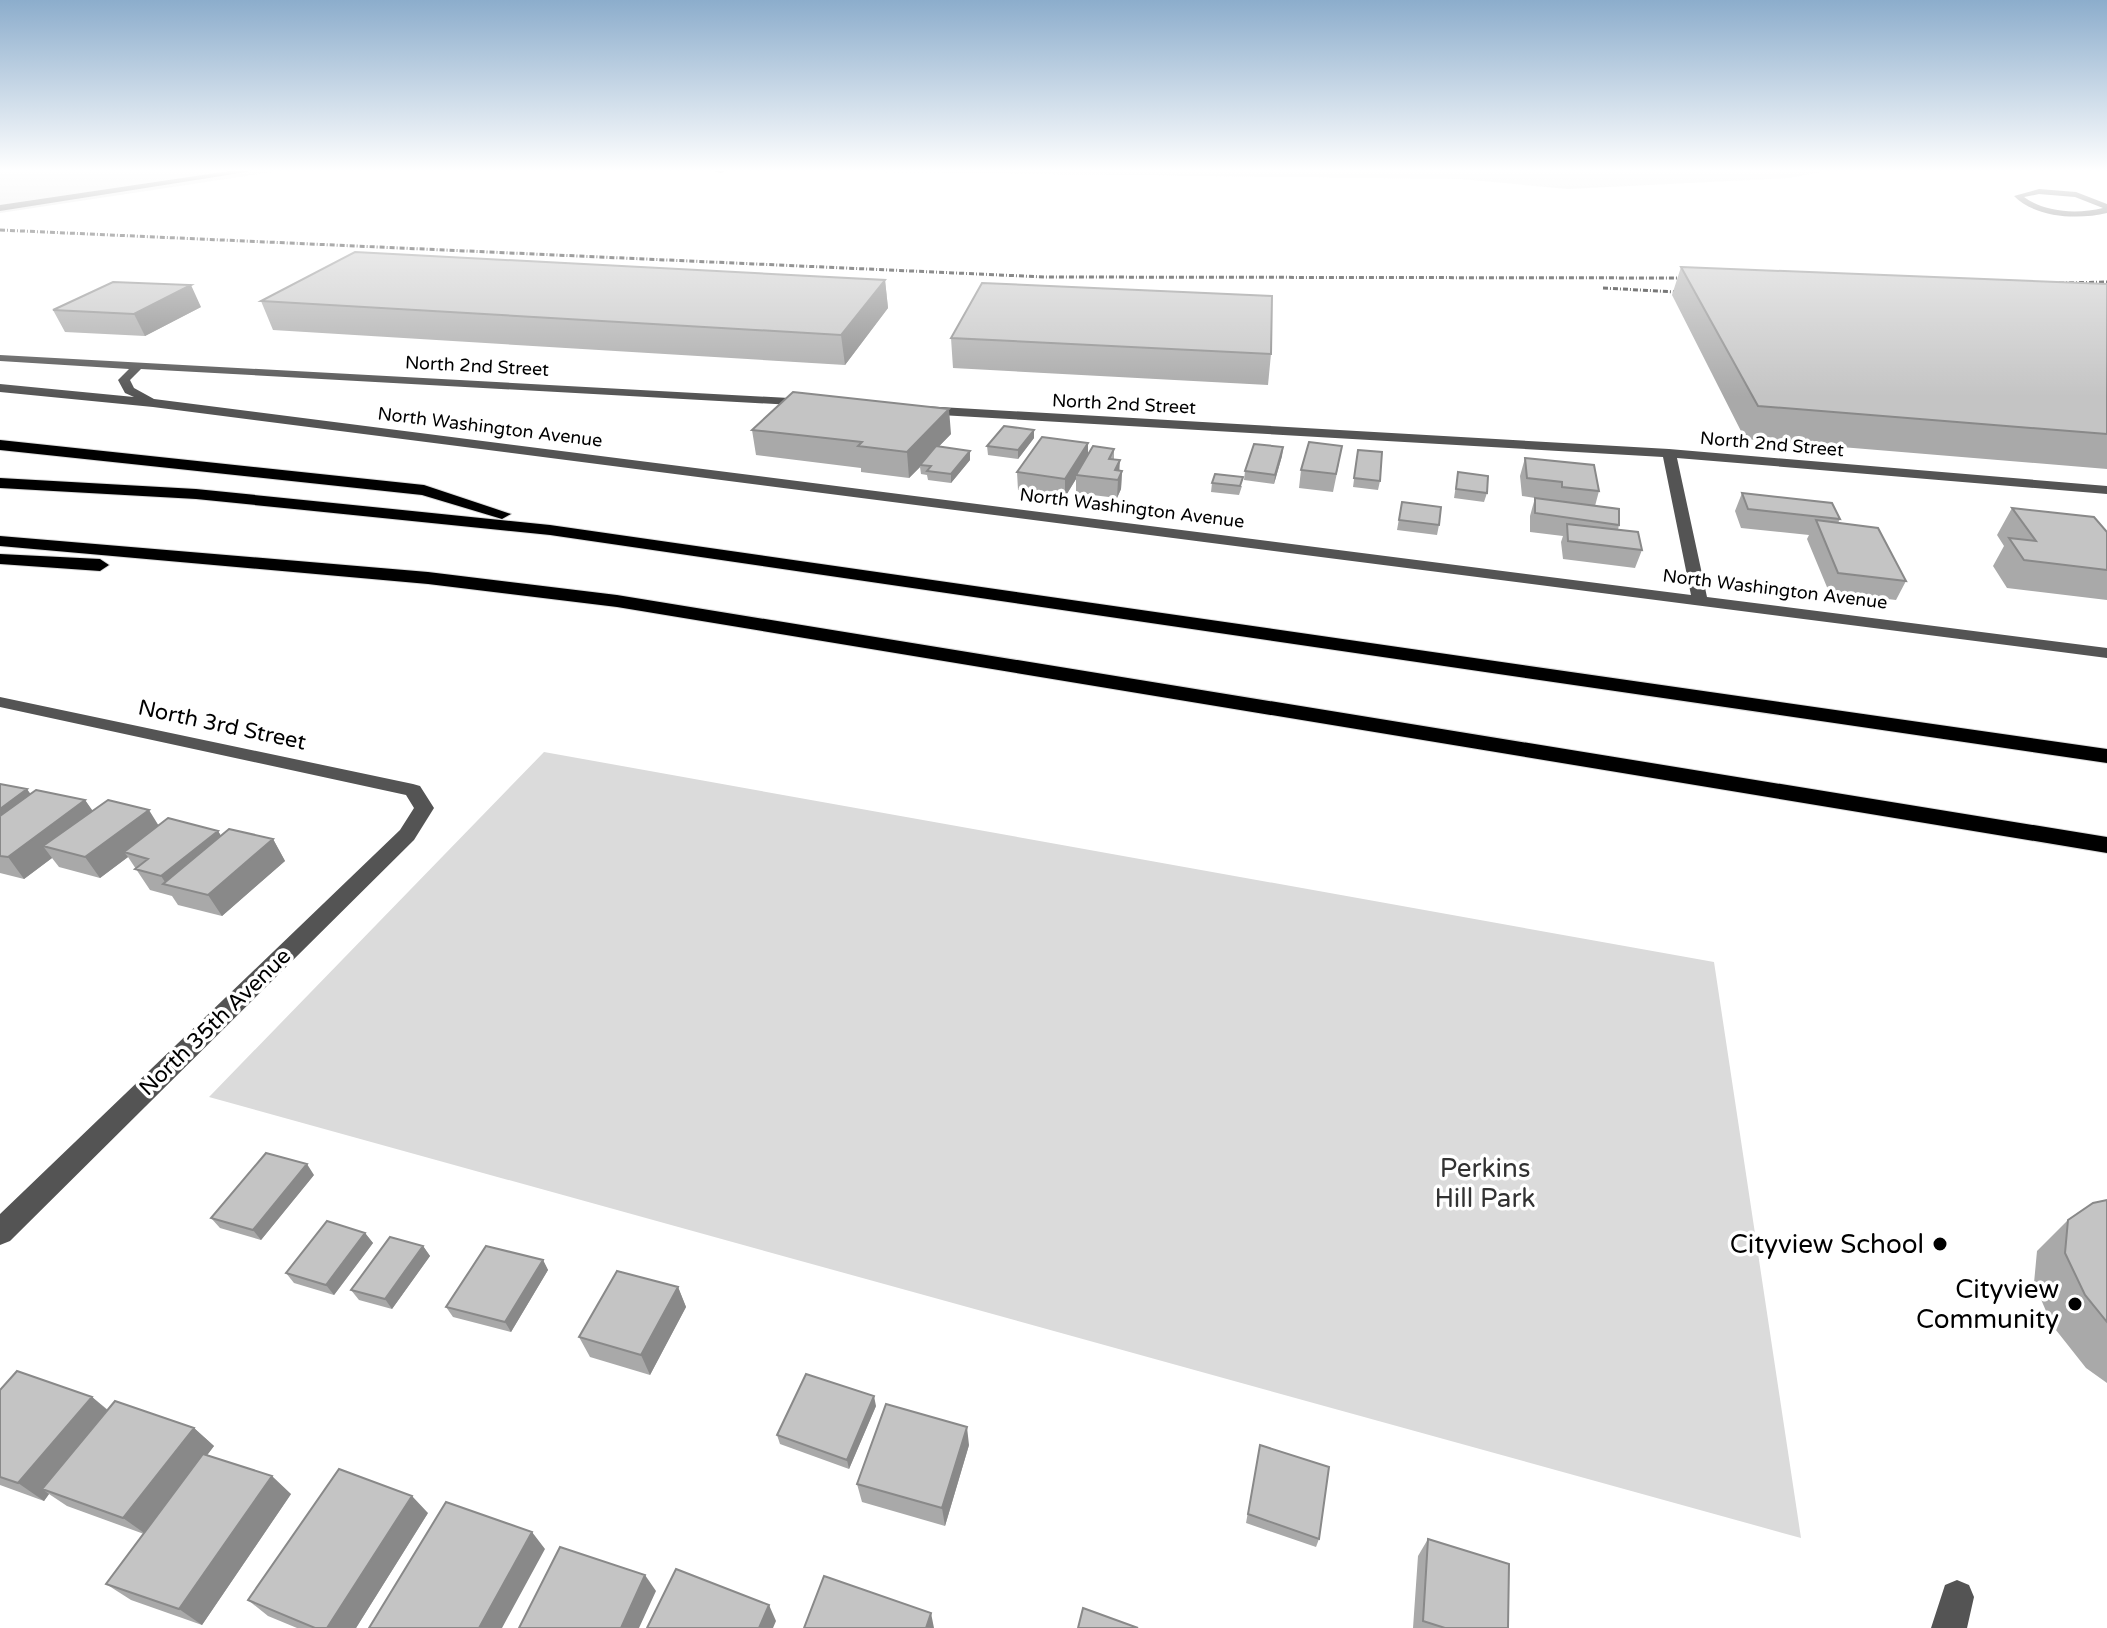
<svg xmlns="http://www.w3.org/2000/svg" width="2107" height="1628" viewBox="0 0 2107 1628" font-family="'Varela Round',sans-serif">
  <rect width="100%" height="100%" fill="#fff"/>
  <!-- green -->
  <path fill="#dbdbdb" d="M 0,169 L 293,169 L 0,213 Z
    M 629,169 L 1838,169 L 1788,178 L 1568,189 L 1460,179 Z
    M 544,752 L 1714,962 L 1801,1538 L 209,1097 Z"/>
  <g fill="none" stroke-linecap="round" stroke-linejoin="round">
    <!-- highway casing -->
    <g stroke="#dbdbdb" stroke-width="2">
      <path id="highway" d="M 0,440 L 424,485 L 511,514 L 502,519 L 422,495 L 0,450 Z
        M 0,478 L 196,489 L 550,525 L 2107,749 L 2107,763 L 550,535 L 196,499 L 0,488 Z
        M 0,536 L 428,572 L 617,595 L 2107,837 L 2107,853 L 617,607 L 428,584 L 0,546 Z
        M 0,554 L 100,559 L 109,565 L 100,571 L 0,564 Z"/>
    </g>
    <!-- minor -->
    <path fill="#545454" fill-rule="evenodd" d="M 243,169 L 265,169 L 0,211 L 0,205 Z
      M 705,169 L 724,169 L 725,171 L 721,173 Z
      M 2039,189 L 2076,192 L 2107,204 L 2107,213 C 2078,220 2036,218 2014,196 ZM 2039,194 L 2075,197 L 2103,208 C 2078,214 2045,213 2024,197 Z
      M 0,355 L 807,399 L 813,403 L 811,406 L 141,369 L 130,380 L 134,388 L 154,399 L 1691,595 L 1663,457 L 923,414 L 917,410 L 923,406 L 1669,449 L 2107,486 L 2107,494 L 1677,458 L 1707,597 L 2107,648 L 2107,658 L 153,407 L 0,392 L 0,384 L 134,397 L 125,393 L 118,380 L 129,369 L 0,361 Z
      M 0,697 L 413,784 L 420,786 L 434,808 L 414,840 L 10,1241 L 0,1245 L 0,1214 L 400,830 L 414,808 L 406,795 L 0,707 Z
      M 1957,1580 L 1969,1585 L 1974,1597 L 1967,1628 L 1931,1628 L 1945,1585 Z"/>
    <!-- highway -->
    <use href="#highway" fill="#000" fill-rule="evenodd"/>
    <!-- rail -->
    <path stroke="#000" stroke-width="3" stroke-dasharray="5 2 1 2" stroke-linecap="butt" d="M 0,230 L 1045,277 L 1699,278
      M 2059,283 L 2107,282
      M 1603,288 L 1695,293"/>
  </g>
  <!-- wall -->
  <path fill="#a9a9a9" d="M 1681,267 L 2107,284 L 2107,469 L 1745,439 L 1672,295 Z
    M 885,280 L 888,308 L 845,365 L 273,330 L 261,301 Z
    M 201,307 L 145,336 L 65,332 L 53,310 Z
    M 951,338 L 1271,354 L 1268,385 L 953,368 Z
    M 752,430 L 951,434 L 938,447 L 970,451 L 970,460 L 951,483 L 928,480 L 927,475 L 921,474 L 920,467 L 909,478 L 861,472 L 861,468 L 756,455 Z
    M 1034,430 L 1034,438 L 1018,459 L 988,455 L 987,446 Z
    M 1283,447 L 1282,456 L 1274,484 L 1244,480 L 1245,471 Z
    M 1114,449 L 1114,459 L 1120,471 L 1122,471 L 1121,489 L 1117,498 L 1076,493 L 1076,479 L 1065,497 L 1018,490 L 1017,472 Z
    M 1358,450 L 1380,481 L 1378,490 L 1353,487 Z
    M 1525,458 L 1599,491 L 1595,506 L 1619,525 L 1618,530 L 1642,550 L 1635,568 L 1563,559 L 1561,542 L 1563,536 L 1530,532 L 1530,516 L 1535,498 L 1522,496 L 1520,476 Z
    M 1339,463 L 1333,492 L 1299,488 L 1301,470 Z
    M 1458,472 L 1487,493 L 1484,502 L 1454,498 Z
    M 1212,483 L 1242,486 L 1239,495 L 1211,492 Z
    M 1742,493 L 1840,519 L 1838,523 L 1906,581 L 1896,600 L 1829,592 L 1807,539 L 1809,535 L 1741,528 L 1735,511 Z
    M 1402,502 L 1439,525 L 1437,535 L 1397,530 Z
    M 2012,508 L 2107,532 L 2107,600 L 2007,588 L 1993,566 L 2004,546 L 1997,535 Z
    M 0,784 L 30,794 L 85,800 L 92,811 L 159,826 L 218,831 L 221,836 L 273,839 L 285,861 L 222,916 L 178,905 L 172,896 L 150,890 L 128,857 L 100,878 L 59,867 L 52,858 L 24,879 L 0,873 Z
    M 314,1175 L 261,1240 L 220,1228 L 211,1218 Z
    M 2107,1200 L 2107,1383 L 2086,1368 L 2052,1325 L 2034,1283 L 2037,1251 L 2068,1220 Z
    M 365,1233 L 373,1243 L 334,1295 L 294,1283 L 286,1273 Z
    M 423,1246 L 430,1256 L 392,1309 L 359,1300 L 351,1290 Z
    M 543,1260 L 548,1270 L 511,1332 L 453,1317 L 446,1307 Z
    M 678,1287 L 686,1307 L 650,1375 L 590,1357 L 579,1337 Z
    M 0,1390 L 92,1397 L 108,1410 L 194,1428 L 214,1446 L 207,1455 L 291,1494 L 202,1625 L 131,1600 L 106,1584 L 144,1534 L 67,1506 L 49,1494 L 44,1501 L 0,1485 Z
    M 876,1406 L 849,1469 L 780,1444 L 777,1435 Z
    M 969,1445 L 945,1526 L 862,1502 L 857,1484 Z
    M 1260,1445 L 1319,1539 L 1316,1547 L 1246,1523 Z
    M 428,1513 L 356,1628 L 297,1628 L 268,1616 L 248,1600 Z
    M 1428,1539 L 1508,1628 L 1413,1628 L 1418,1556 Z"/>
  <!-- shaded-wall -->
  <path fill="#898989" d="M 885,280 L 888,308 L 845,365 L 841,335 Z
    M 191,285 L 201,307 L 145,336 L 134,314 Z
    M 949,409 L 951,434 L 921,465 L 920,465 L 920,467 L 909,478 L 907,452 Z
    M 1034,430 L 1034,438 L 1018,459 L 1018,450 Z
    M 1088,443 L 1088,461 L 1076,475 L 1076,479 L 1065,497 L 1065,479 Z
    M 1283,447 L 1282,456 L 1274,484 L 1275,475 Z
    M 970,451 L 970,460 L 951,483 L 951,474 Z
    M 1120,460 L 1119,476 L 1122,471 L 1121,489 L 1117,498 L 1118,480 L 1115,470 Z
    M 27,789 L 42,810 L 0,842 L 0,809 Z
    M 85,800 L 100,821 L 43,846 L 52,858 L 24,879 L 8,857 Z
    M 149,810 L 162,831 L 124,852 L 128,857 L 100,878 L 85,857 Z
    M 218,831 L 231,852 L 167,885 L 161,876 Z
    M 273,839 L 285,861 L 222,916 L 208,895 Z
    M 307,1164 L 314,1175 L 261,1240 L 253,1230 Z
    M 365,1233 L 373,1243 L 334,1295 L 326,1285 Z
    M 423,1246 L 430,1256 L 392,1309 L 385,1299 Z
    M 543,1260 L 548,1270 L 511,1332 L 505,1322 Z
    M 678,1287 L 686,1307 L 650,1375 L 641,1355 Z
    M 874,1396 L 876,1406 L 849,1469 L 847,1460 Z
    M 92,1397 L 114,1416 L 42,1489 L 49,1494 L 44,1501 L 18,1483 Z
    M 967,1427 L 969,1445 L 945,1526 L 942,1508 Z
    M 194,1428 L 214,1446 L 147,1535 L 123,1518 Z
    M 272,1476 L 291,1494 L 202,1625 L 179,1609 Z
    M 412,1496 L 428,1513 L 356,1628 L 327,1628 Z
    M 532,1532 L 545,1549 L 502,1628 L 479,1628 Z
    M 645,1575 L 656,1591 L 639,1628 L 621,1628 Z
    M 769,1605 L 776,1621 L 773,1628 L 759,1628 Z
    M 931,1613 L 934,1628 L 926,1628 Z"/>
  <!-- building -->
  <path fill="#c4c4c4" stroke="#898989" stroke-width="2" d="M 355,252 L 885,280 L 841,335 L 261,301 Z
    M 1681,267 L 2107,284 L 2107,434 L 1758,406 Z
    M 113,282 L 191,285 L 134,314 L 53,310 Z
    M 982,283 L 1272,296 L 1271,354 L 951,338 Z
    M 793,392 L 949,409 L 907,452 L 858,446 L 862,442 L 752,430 Z
    M 1004,426 L 1034,430 L 1018,450 L 987,446 Z
    M 1042,437 L 1088,443 L 1065,479 L 1017,472 Z
    M 1309,442 L 1342,446 L 1336,474 L 1301,470 Z
    M 1254,444 L 1283,447 L 1275,475 L 1245,471 Z
    M 936,446 L 970,451 L 951,474 L 927,471 L 931,466 L 920,465 Z
    M 1093,446 L 1114,449 L 1109,459 L 1120,460 L 1115,470 L 1122,471 L 1118,480 L 1076,475 Z
    M 1358,450 L 1382,452 L 1380,481 L 1354,478 Z
    M 1525,458 L 1594,465 L 1599,491 L 1562,487 L 1562,482 L 1527,478 Z
    M 1458,472 L 1488,476 L 1487,493 L 1456,489 Z
    M 1215,474 L 1243,477 L 1240,486 L 1212,483 Z
    M 1742,493 L 1832,503 L 1840,519 L 1748,509 Z
    M 1535,498 L 1619,509 L 1619,525 L 1535,513 Z
    M 1402,502 L 1441,507 L 1439,525 L 1399,520 Z
    M 2012,508 L 2094,517 L 2107,532 L 2107,570 L 2024,560 L 2009,538 L 2036,541 Z
    M 1816,520 L 1878,528 L 1906,581 L 1838,573 Z
    M 1567,524 L 1638,532 L 1642,550 L 1568,541 Z
    M 0,784 L 27,789 L 0,809 Z
    M 36,790 L 85,800 L 8,857 L 0,856 L 0,816 Z
    M 108,800 L 149,810 L 85,857 L 43,846 Z
    M 168,818 L 218,831 L 161,876 L 135,869 L 148,859 L 124,852 Z
    M 229,829 L 273,839 L 208,895 L 163,884 Z
    M 266,1153 L 307,1164 L 253,1230 L 211,1218 Z
    M 2107,1200 L 2107,1322 L 2085,1295 L 2065,1253 L 2068,1220 L 2093,1203 Z
    M 327,1221 L 365,1233 L 326,1285 L 286,1273 Z
    M 390,1237 L 423,1246 L 385,1299 L 351,1290 Z
    M 486,1246 L 543,1260 L 505,1322 L 446,1307 Z
    M 617,1271 L 678,1287 L 641,1355 L 579,1337 Z
    M 17,1371 L 92,1397 L 18,1483 L 0,1477 L 0,1390 Z
    M 806,1374 L 874,1396 L 847,1460 L 777,1435 Z
    M 115,1401 L 194,1428 L 123,1518 L 42,1489 Z
    M 886,1404 L 967,1427 L 942,1508 L 857,1484 Z
    M 1260,1445 L 1329,1467 L 1319,1539 L 1248,1514 Z
    M 203,1454 L 272,1476 L 179,1609 L 106,1584 Z
    M 339,1469 L 412,1496 L 327,1628 L 315,1628 L 248,1600 Z
    M 446,1502 L 532,1532 L 479,1628 L 369,1628 Z
    M 1428,1539 L 1509,1564 L 1508,1628 L 1445,1628 L 1423,1621 Z
    M 560,1547 L 645,1575 L 621,1628 L 519,1628 Z
    M 676,1569 L 769,1605 L 759,1628 L 647,1628 Z
    M 824,1576 L 931,1613 L 926,1628 L 804,1628 Z
    M 1083,1608 L 1138,1628 L 1078,1628 Z"/>
  <!-- sky -->
  <linearGradient id="sky" x2="0" y2="1"><stop stop-color="#8cadcc"/><stop offset="0.43" stop-color="#fff"/><stop offset="1" stop-color="#fff" stop-opacity="0"/></linearGradient>
  <rect width="2107" height="397" fill="url(#sky)"/>
  <!-- markers -->
  <g fill="#000" stroke="#fff" stroke-width="3">
    <circle cx="1940" cy="1244" r="8"/>
    <circle cx="2075" cy="1304" r="8"/>
  </g>
  <g text-anchor="middle" dominant-baseline="central" stroke-width="7" stroke-linejoin="round" paint-order="stroke">
    <!-- far-street labels -->
    <g font-size="18" fill="#000" stroke="#fff">
      <text transform="translate(477 366) rotate(3)">North 2nd Street</text>
      <text transform="translate(1124 404) rotate(3)">North 2nd Street</text>
      <text transform="translate(490 427) rotate(7)">North Washington Avenue</text>
      <text transform="translate(1772 444) rotate(5)">North 2nd Street</text>
      <text transform="translate(1132 508) rotate(7)">North Washington Avenue</text>
      <text transform="translate(1775 589) rotate(7)">North Washington Avenue</text>
    </g>
    <!-- street labels -->
    <g font-size="22" fill="#000" stroke="#fff">
      <text transform="translate(222 725) rotate(12)">North 3rd Street</text>
      <text transform="translate(215 1022) rotate(-44)">North 35th Avenue</text>
    </g>
    <!-- near-park labels -->
    <g font-size="26" fill="#323232" stroke="#fff">
      <text x="1485" y="1168">Perkins<tspan x="1485" dy="30">Hill Park</tspan></text>
    </g>
    <!-- near-poi labels -->
    <g font-size="26" fill="#000" stroke="#fff" text-anchor="end">
      <text x="1924" y="1244">Cityview School</text>
      <text x="2059" y="1289">Cityview<tspan x="2059" dy="30">Community</tspan></text>
    </g>
  </g>
</svg>
